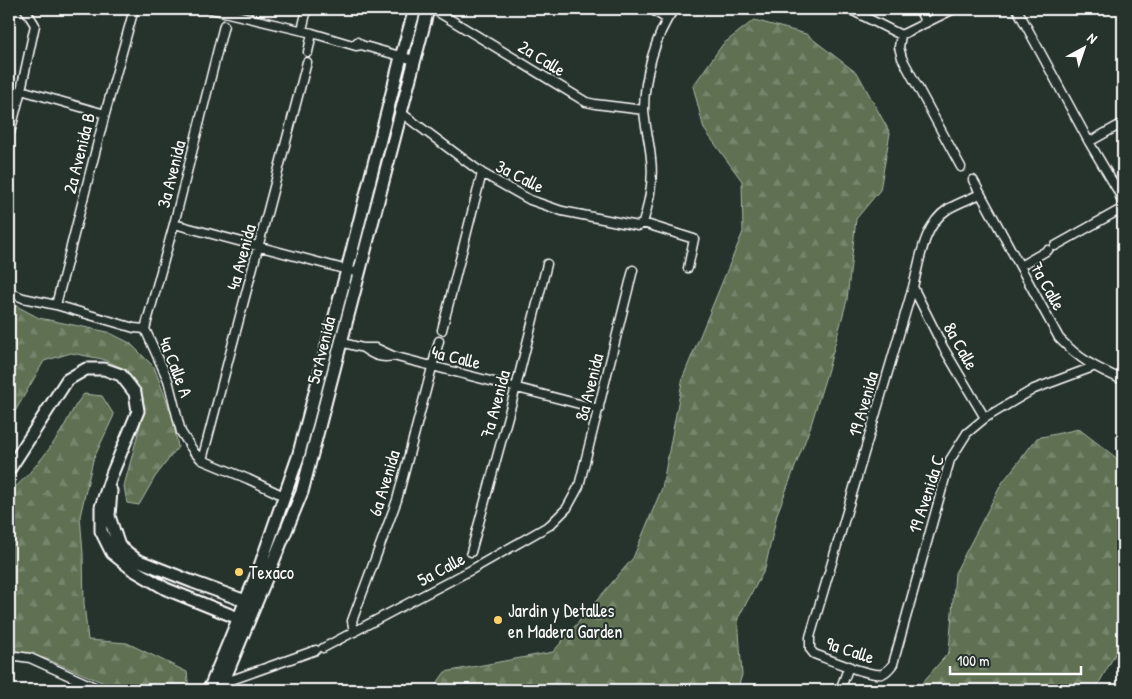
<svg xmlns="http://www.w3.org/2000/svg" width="1132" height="699" viewBox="0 0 1132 699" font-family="'Patrick Hand',sans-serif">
  <defs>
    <pattern id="forest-firs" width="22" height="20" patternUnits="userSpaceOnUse" patternTransform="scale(1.25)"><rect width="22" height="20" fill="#5e7052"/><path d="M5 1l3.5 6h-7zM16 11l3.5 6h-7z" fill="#76856c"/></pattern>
  </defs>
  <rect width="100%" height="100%" fill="#26332d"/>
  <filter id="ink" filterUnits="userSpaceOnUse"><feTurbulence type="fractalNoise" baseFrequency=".02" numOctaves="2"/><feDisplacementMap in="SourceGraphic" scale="10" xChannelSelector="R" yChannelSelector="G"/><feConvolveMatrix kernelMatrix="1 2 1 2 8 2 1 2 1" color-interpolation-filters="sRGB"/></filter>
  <g filter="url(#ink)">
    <!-- forest -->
    <path fill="url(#forest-firs)" stroke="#aeb8a8" d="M 754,20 L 806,34 L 858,74 L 890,133 L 880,190 L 856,219 L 847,300 L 829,366 L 810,428 L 777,514 L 765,569 L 738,618 L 742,675 L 737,690 L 432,690 L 445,672 L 553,652 L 633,558 L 662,488 L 683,377 L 743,232 L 742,181 L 704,129 L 693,86 L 723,44 Z
      M 9,302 L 39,318 L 108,332 L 130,343 L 154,367 L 172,415 L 178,447 L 155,477 L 139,505 L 127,503 L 124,486 L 140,426 L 143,398 L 127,370 L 102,359 L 71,353 L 44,361 L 9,422 Z
      M 84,394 L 102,396 L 114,415 L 93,460 L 80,516 L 83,554 L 84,604 L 88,640 L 127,643 L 187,672 L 189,690 L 121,690 L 44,658 L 9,653 L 9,493 C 28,476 46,455 60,433 C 69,419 72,408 84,394 Z
      M 1079,429 L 1123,463 L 1123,640 L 1095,690 L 916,690 L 949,652 L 955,573 L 1002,483 L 1037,438 Z"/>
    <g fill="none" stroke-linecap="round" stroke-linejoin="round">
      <!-- street casing -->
      <g stroke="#fff" stroke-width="11">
        <path id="street" d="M 211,9 L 312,33 L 356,46 L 361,45
          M 433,9 L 586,102 L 595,104 L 644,110
          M 651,9 L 667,19
          M 849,9 L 901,35
          M 919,9 L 926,23
          M 1017,9 L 1089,142 L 1118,191 L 1123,205
          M 302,30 L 307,9
          M 901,35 L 899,47 L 902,58 L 961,167
          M 901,35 L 954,9
          M 357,42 L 361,45 L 414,60
          M 308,52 L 312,33
          M 21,90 L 105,114
          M 400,112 L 482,173 L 530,200 L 562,211 L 638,226 L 643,223
          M 9,137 L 21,90 L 35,25 L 25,9
          M 1089,142 L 1123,123
          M 973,180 L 1059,338 C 1080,360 1096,368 1123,380
          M 980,194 C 970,199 958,203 948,209 C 923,225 920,261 913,287 L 810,637 L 810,649 L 814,654 C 828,659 870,677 882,674 C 887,672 890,668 893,664 L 950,460 L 967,433 L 985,418 L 1034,389 L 1093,367
          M 643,223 C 649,203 654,181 651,159 C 650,143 645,127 644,110 C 644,78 655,35 674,9
          M 643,223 L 694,239 L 688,268
          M 174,224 L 359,273
          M 1055,246 L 1123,208
          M 1020,266 L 1048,250
          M 913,287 L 943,347 L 985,418
          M 9,292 L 23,298 L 56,305 L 134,328 L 145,329 L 168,380 L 181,432 L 194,452 L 202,460 L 248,479 L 284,496
          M 56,305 L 105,114 L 134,9
          M 145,329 L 174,224 L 224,25
          M 442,330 L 482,173
          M 340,342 L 363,348 L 376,348 L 393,356 L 599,409
          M 363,348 C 373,355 381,359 393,356
          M 202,460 L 307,62
          M 471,552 L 516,387 L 547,264
          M 354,632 L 352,621 L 397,500 L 439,341
          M 323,648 L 471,570 L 550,525 L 567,508 L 579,486 L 633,270
          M 9,655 L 30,658 L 101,690
          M 223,683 L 316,650
          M 840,690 L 849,666"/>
      </g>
      <!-- secondary casing -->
      <g stroke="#fff" stroke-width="15">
        <path id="secondary" d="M 9,470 L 67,380 L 86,369 L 104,369 L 121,375 L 135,393 L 138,411 L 112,474 L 101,507 L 101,531 L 112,553 L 132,569 L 166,589 L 243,620
          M 111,491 L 109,516 L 119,546 L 137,560 L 193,582 L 251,603
          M 209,690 L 260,566 L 298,457 L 347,270 L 401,57 L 415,9
          M 220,690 L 302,492 L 428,9"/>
      </g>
      <!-- street -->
      <use href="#street" stroke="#26332d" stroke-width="8"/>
      <!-- secondary -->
      <use href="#secondary" stroke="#26332d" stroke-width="11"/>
    </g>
  </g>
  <!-- markers -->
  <g fill="#ffd166" stroke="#26332d" stroke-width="2">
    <circle cx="239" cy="572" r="5"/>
    <circle cx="498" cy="620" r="5"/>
  </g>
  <g text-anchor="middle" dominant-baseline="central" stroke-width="4" stroke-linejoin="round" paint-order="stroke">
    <!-- street labels -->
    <g font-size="18" fill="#fff" stroke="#26332d">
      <text transform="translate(542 58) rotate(32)">2a Calle</text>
      <text transform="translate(79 153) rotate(-76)">2a Avenida B</text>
      <text transform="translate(171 174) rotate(-76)">3a Avenida</text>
      <text transform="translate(520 176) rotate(27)">3a Calle</text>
      <text transform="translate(241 257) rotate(-75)">4a Avenida</text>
      <text transform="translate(1048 286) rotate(61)">7a Calle</text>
      <text transform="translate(961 346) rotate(61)">8a Calle</text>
      <text transform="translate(321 350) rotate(-76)">5a Avenida</text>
      <text transform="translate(456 357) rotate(14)">4a Calle</text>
      <text transform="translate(176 367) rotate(69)">4a Calle A</text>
      <text transform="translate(589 387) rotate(-76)">8a Avenida</text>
      <text transform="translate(495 404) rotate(-75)">7a Avenida</text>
      <text transform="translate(863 404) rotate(-74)">19 Avenida</text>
      <text transform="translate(384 483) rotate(-73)">6a Avenida</text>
      <text transform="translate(926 494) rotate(-72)">19 Avenida C</text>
      <text transform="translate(441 569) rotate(-28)">5a Calle</text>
      <text transform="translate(850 650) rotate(18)">9a Calle</text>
    </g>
    <!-- poi labels -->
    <g font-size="18" fill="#fff" stroke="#26332d" text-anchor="start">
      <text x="249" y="572">Texaco</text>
      <text x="508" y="610">Jardin y Detalles<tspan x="508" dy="21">en Madera Garden</tspan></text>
    </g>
  </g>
  <!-- margin -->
  <rect width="1132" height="699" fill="none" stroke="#26332d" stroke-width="30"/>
  <rect x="15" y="15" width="1102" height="669" fill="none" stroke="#fff" stroke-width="2" filter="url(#ink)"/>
  <!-- north arrow -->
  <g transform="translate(1084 48) rotate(40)" stroke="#26332d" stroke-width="4" paint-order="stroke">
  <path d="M0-4L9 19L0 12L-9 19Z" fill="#ffffff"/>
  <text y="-8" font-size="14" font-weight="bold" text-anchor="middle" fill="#ffffff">N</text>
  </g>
  <!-- scale -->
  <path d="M950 666v8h131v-8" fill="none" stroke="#ffffff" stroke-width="2.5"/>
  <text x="957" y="666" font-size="15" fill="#ffffff" stroke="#26332d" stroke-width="4" paint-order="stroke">100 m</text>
</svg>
